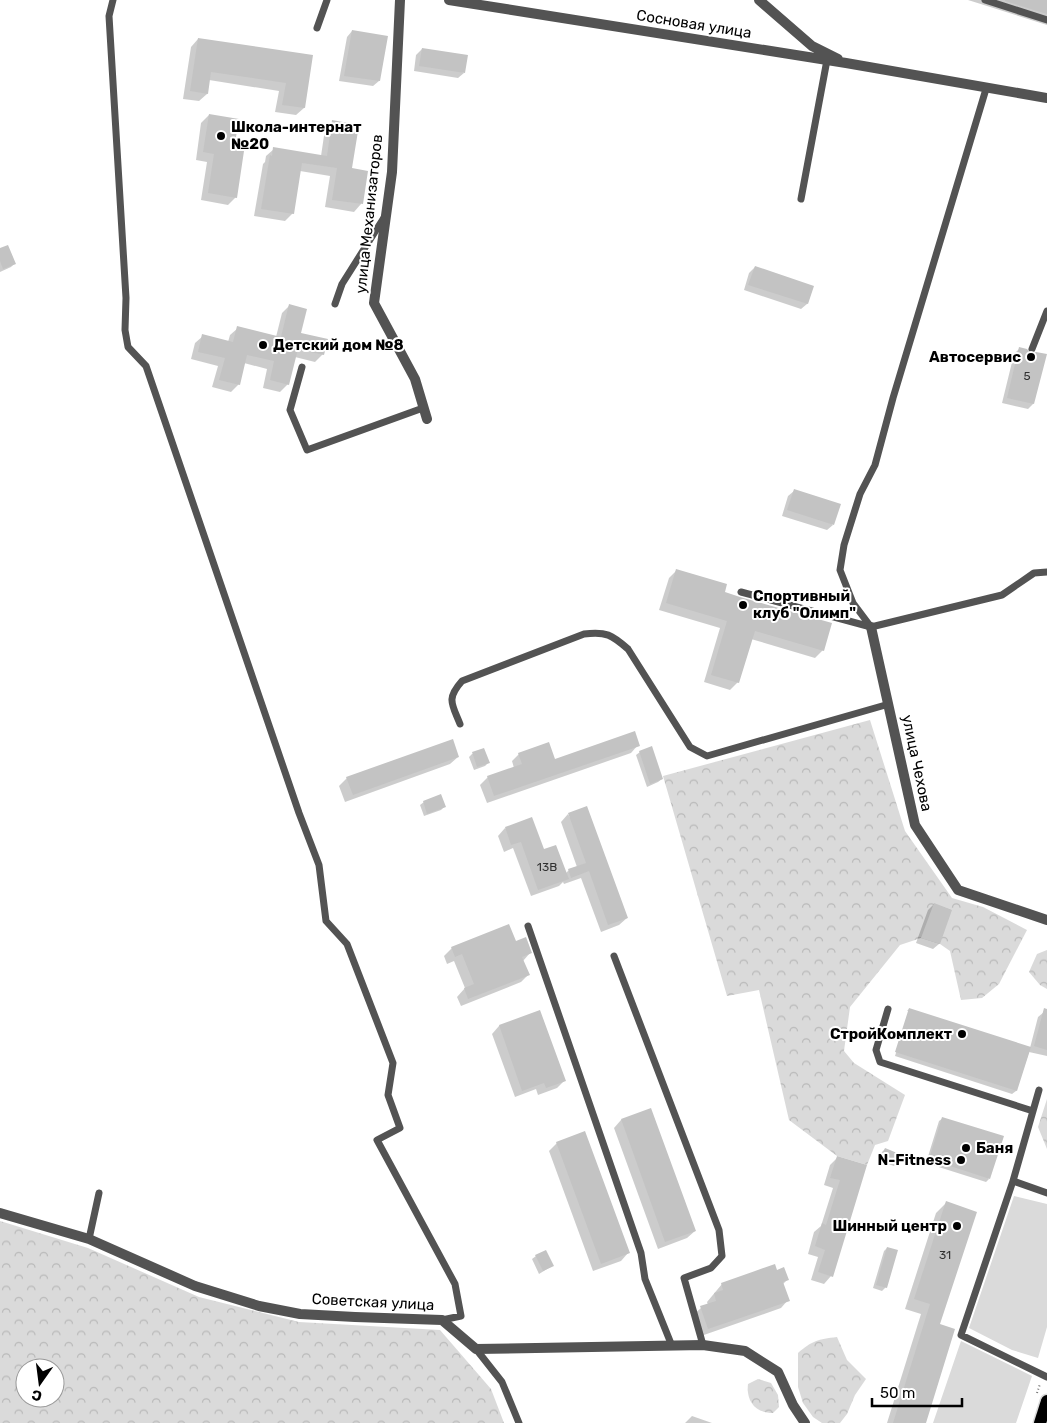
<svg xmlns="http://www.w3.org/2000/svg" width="1047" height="1423" viewBox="0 0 1047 1423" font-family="Rubik,sans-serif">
  <defs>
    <pattern id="forest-crowns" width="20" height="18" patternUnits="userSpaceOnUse" patternTransform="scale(1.25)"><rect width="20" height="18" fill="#dadada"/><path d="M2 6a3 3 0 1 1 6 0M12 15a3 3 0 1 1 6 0" fill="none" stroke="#b9b9b9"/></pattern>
  </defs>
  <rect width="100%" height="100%" fill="#fff"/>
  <!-- grass -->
  <path fill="#dadada" d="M 1014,1196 L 1047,1204 L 1047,1327 L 1038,1358 L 1012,1350 L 969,1328 Z
    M 961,1341 L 1032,1376 L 1016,1423 L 933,1423 Z"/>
  <!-- forest -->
  <path fill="url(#forest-crowns)" fill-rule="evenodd" d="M 870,720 L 905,831 L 952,898 L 983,907 L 1027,930 L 999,984 L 982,998 L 961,1000 L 950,951 L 940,944 L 921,938 L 900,945 L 850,1007 L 844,1051 L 854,1063 L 905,1095 L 888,1141 L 875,1145 L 867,1165 L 837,1156 L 789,1120 L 759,990 L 727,996 L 663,776 Z
    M 1047,950 L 1047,989 L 1040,985 L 1029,972 L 1037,954 Z
    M 1047,1099 L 1047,1149 L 1038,1127 Z
    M 0,1221 L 88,1248 L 199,1297 L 299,1322 L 440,1330 L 491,1389 L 504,1423 L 0,1423 ZM 25,1368 L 55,1368 L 55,1398 L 25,1398 Z
    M 837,1337 L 847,1360 L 866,1379 L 855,1395 L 847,1414 L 840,1423 L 822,1423 L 813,1417 L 803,1403 L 798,1387 L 798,1353 C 812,1341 818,1339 837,1337 Z
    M 758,1379 L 771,1383 L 778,1395 L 779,1407 L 773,1413 C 755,1413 746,1401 748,1384 Z"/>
  <!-- shadow -->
  <path fill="#0003" d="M 968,0 L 1047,0 L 1047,25 Z
    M 352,31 L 379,81 L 373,86 L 339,81 L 347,37 Z
    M 198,39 L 311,56 L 304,108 L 296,115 L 275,112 L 279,91 L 209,80 L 207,94 L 199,101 L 183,99 L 191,47 Z
    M 422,49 L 464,73 L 458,78 L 414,71 L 416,55 Z
    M 209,115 L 232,150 L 236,197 L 228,205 L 201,200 L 207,162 L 196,160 L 201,123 Z
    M 333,122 L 351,169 L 367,172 L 361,204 L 354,212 L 325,207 L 330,176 L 300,171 L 293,213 L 285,221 L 254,216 L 263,164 L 265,162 L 266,156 L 274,149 L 321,156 L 325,129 Z
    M 0,250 L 15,263 L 11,267 L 0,272 Z
    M 755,267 L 812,287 L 807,304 L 801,309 L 744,290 L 749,273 Z
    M 289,306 L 300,334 L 323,354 L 315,362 L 295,357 L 288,384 L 280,392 L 263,388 L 267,369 L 244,363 L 239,384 L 231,392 L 212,387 L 218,366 L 191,359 L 195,343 L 203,336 L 228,342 L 230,335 L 238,328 L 276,337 L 282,313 Z
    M 1019,349 L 1030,356 L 1045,355 L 1033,404 L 1028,409 L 1002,403 L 1014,354 Z
    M 794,491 L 833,525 L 827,530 L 782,516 L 788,496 Z
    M 677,570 L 723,592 L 823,650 L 815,658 L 751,639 L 738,682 L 730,690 L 704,682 L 720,628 L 659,610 L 669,578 Z
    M 638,745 L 631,753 L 487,803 L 480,785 L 488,777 L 514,768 L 512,761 L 519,754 L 554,760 Z
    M 483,749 L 488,763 L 485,766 L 474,770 L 469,757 L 472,754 Z
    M 640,752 L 662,779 L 658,782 L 647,787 L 636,755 Z
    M 458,757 L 450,764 L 345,802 L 339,786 L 347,778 Z
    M 424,802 L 444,807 L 441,810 L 424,816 L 420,805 Z
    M 568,814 L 627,918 L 619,925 L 601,932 L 581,878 L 564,884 L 563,882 L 559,886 L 531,896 L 513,848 L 504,852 L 498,836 L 505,828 L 543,851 L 565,874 L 569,870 L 577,867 L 561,822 Z
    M 934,904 L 951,910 L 939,944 L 933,949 L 916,943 L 928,910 Z
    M 515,943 L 530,953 L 523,961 L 528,975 L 521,982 L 461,1006 L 457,997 L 465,988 L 454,961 L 447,964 L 444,956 L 452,948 Z
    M 909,1009 L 1030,1048 L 1038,1017 L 1044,1012 L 1047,1013 L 1047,1056 L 1029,1052 L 1016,1091 L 1012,1094 L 895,1056 L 909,1011 L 907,1011 Z
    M 539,1012 L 564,1081 L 557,1088 L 538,1095 L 536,1089 L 515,1097 L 492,1034 L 499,1026 Z
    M 651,1110 L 695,1231 L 687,1238 L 658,1249 L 614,1128 L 621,1120 Z
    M 943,1118 L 989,1179 L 986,1182 L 926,1163 L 939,1121 Z
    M 557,1143 L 628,1253 L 621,1261 L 593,1271 L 549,1151 Z
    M 885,1149 L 900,1155 L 898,1163 L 894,1166 L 879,1161 L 881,1153 Z
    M 837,1158 L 865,1166 L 831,1276 L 824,1284 L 811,1280 L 818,1257 L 808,1254 L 814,1232 L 821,1226 L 833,1188 L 824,1185 L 830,1165 Z
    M 946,1203 L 939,1325 L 925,1423 L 887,1423 L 921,1314 L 905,1309 L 936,1213 Z
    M 887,1248 L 886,1287 L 882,1291 L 873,1288 L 884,1251 Z
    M 536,1256 L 552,1266 L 539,1274 L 532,1259 Z
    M 776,1271 L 788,1279 L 783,1284 L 788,1300 L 781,1308 L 701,1336 L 693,1315 L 701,1308 L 708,1305 L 707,1302 L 722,1284 Z
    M 692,1416 L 712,1423 L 685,1423 Z"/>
  <!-- building -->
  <path fill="#c3c3c3" d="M 1005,0 L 1047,0 L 1047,14 L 1005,1 Z
    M 352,30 L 388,36 L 380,81 L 344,76 Z
    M 198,38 L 313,55 L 305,108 L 282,105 L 286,83 L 211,72 L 208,94 L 190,91 Z
    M 422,48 L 468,55 L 465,73 L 419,66 Z
    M 209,114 L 239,119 L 234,149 L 244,151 L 237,198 L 208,193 L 214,154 L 203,152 Z
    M 332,120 L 359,125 L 352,168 L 368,171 L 363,204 L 332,200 L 337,168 L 302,163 L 294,214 L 261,209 L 270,155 L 272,156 L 273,147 L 327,156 Z
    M 8,245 L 16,264 L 3,269 L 0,261 L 0,248 Z
    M 755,266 L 814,286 L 808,304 L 748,285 Z
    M 289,304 L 307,309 L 301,333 L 328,339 L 324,355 L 298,349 L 289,385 L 270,380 L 274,361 L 247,355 L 240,385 L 219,380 L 225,358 L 198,352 L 202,334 L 233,342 L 237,326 L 281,337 Z
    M 1019,347 L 1027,349 L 1031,354 L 1036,352 L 1047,354 L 1034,404 L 1007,398 Z
    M 794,489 L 841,504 L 834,525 L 787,510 Z
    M 676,569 L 727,584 L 725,592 L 740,597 L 832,623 L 824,651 L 755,631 L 739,683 L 711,675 L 727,621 L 666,603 Z
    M 635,731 L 640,746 L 494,796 L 487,776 L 522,764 L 518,753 L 549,742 L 555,759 Z
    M 453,739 L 459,757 L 353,795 L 346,777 Z
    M 652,746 L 663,779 L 650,784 L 639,751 Z
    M 484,748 L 490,763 L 477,767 L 472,752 Z
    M 441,794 L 446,807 L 427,814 L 423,801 Z
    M 587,806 L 628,918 L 608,925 L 589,871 L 571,878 L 568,869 L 586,863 L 568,813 Z
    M 532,817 L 544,849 L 556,845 L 569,879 L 538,890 L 521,842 L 511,845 L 505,827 Z
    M 934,903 L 952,910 L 940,944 L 921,938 Z
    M 509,924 L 516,941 L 526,937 L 532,953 L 522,957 L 530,975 L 468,999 L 464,988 L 474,984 L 462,954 L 455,957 L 451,947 Z
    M 909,1008 L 1031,1047 L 1017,1091 L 895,1052 Z
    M 1044,1008 L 1047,1009 L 1047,1050 L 1034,1046 Z
    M 540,1010 L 566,1081 L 546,1088 L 544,1083 L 522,1091 L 499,1025 Z
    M 651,1108 L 696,1231 L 665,1242 L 621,1119 Z
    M 942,1117 L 1004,1136 L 990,1179 L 929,1159 Z
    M 585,1131 L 630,1253 L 601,1264 L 556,1142 Z
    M 885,1148 L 902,1155 L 899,1163 L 881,1157 Z
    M 837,1156 L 867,1165 L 833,1277 L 818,1272 L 825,1250 L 815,1246 L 822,1223 L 826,1225 L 840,1180 L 830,1178 Z
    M 946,1201 L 977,1212 L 940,1324 L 955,1329 L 926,1423 L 893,1423 L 930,1304 L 914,1299 Z
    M 887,1247 L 898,1250 L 887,1288 L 876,1285 Z
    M 546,1250 L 554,1266 L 543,1271 L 535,1255 Z
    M 775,1264 L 777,1270 L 784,1267 L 789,1280 L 783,1282 L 790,1301 L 708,1329 L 700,1306 L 716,1301 L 714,1293 L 723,1290 L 721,1283 Z"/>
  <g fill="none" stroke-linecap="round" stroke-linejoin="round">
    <!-- primary casing -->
    <g stroke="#dbdbdb" stroke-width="15">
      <path id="primary" d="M 1040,1423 L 1047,1401"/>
    </g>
    <!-- path -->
    <path stroke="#757575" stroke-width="2" stroke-dasharray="1 2.5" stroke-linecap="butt" d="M 1037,1393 L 1040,1384"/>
    <!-- lane -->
    <path stroke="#535353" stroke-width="7" d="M 113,0 L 109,16 L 126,298 L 125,330 L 128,347 L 146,366 L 299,813 L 319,865 L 326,921 L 347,944 L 393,1063 L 388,1095 L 400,1128 L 377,1140 L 455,1284 L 461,1316 L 442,1320
      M 985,0 L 1047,20
      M 317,28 L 327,0
      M 801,199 L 827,60
      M 335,304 L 342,284 L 385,216
      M 1032,349 L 1047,311
      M 302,367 L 290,410 L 307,450 L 423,408
      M 741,592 L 871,627 L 1002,595 L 1034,573 L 1047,572
      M 871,627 L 853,603 L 840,570 L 844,545 L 860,494 L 875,465 L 893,398 L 986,89
      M 460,724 C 452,704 446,699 462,681 L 584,634 C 606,631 612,635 628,649 L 690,747 L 707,756 L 889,704
      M 528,926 L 641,1253 L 645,1279 L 672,1346
      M 614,956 L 719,1230 L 722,1256 L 711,1268 L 684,1278 L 703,1345
      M 888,1009 L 876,1050 L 880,1062 L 1033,1111
      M 1039,1090 L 1013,1181 L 1047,1193
      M 1013,1181 L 961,1335 L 1047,1377
      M 89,1239 L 99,1193
      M 476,1349 L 502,1382 L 519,1423"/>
    <!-- street -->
    <path stroke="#535353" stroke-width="10" d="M 400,0 L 392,172 L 374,303 L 415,379 L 427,419
      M 449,0 L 846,63 L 1047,98
      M 759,0 L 812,46 L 838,59
      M 871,627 L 915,825 L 958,890 L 1047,920
      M 0,1213 L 89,1239 L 195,1286 L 259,1306 L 300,1314 L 355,1317 L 442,1320 L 476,1349 L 703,1345 L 745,1351 L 778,1372 L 793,1405 L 805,1423"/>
    <!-- primary -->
    <use href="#primary" stroke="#000" stroke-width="12"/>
  </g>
  <!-- markers -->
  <g fill="#000" stroke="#fff" stroke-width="2">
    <circle cx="221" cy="136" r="5"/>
    <circle cx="263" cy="345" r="5"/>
    <circle cx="1031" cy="357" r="5"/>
    <circle cx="743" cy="605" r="5"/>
    <circle cx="962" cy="1034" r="5"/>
    <circle cx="966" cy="1148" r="5"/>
    <circle cx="961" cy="1160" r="5"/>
    <circle cx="957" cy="1226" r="5"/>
  </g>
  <g text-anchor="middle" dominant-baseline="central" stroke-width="4" stroke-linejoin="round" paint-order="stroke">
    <!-- number labels -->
    <g font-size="12" fill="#313131">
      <text x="1027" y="376">5</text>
      <text x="547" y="867">13В</text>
      <text x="945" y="1255">31</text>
    </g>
    <!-- street labels -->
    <g font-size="15" fill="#000" stroke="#fff">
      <text transform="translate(694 24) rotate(9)">Сосновая улица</text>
      <text transform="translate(369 214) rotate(-84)">улица Механизаторов</text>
      <text transform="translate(917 763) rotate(78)">улица Чехова</text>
      <text transform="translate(373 1302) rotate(3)">Советская улица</text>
    </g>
    <!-- poi labels -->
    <g font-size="15" font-weight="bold" fill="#000" stroke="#fff" text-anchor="start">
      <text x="231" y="127">Школа-интернат<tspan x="231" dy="17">№20</tspan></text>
      <text x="273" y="345">Детский дом №8</text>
      <text x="1021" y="357" text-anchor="end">Автосервис</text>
      <text x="753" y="596">Спортивный<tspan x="753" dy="17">клуб "Олимп"</tspan></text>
      <text x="952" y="1034" text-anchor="end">СтройКомплект</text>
      <text x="976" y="1148">Баня</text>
      <text x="951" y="1160" text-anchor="end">N-Fitness</text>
      <text x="947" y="1226" text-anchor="end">Шинный центр</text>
    </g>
  </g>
  <!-- north arrow -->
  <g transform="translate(40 1383) rotate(194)"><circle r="24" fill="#ffffff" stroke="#999999"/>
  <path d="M0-4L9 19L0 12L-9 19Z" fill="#000000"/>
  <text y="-8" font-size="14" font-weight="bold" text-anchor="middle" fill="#000000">С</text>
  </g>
  <!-- scale -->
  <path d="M872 1398v8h90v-8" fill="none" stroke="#000000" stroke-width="2.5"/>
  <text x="880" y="1398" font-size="15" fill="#000000" stroke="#ffffff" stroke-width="4" paint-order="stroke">50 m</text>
</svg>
